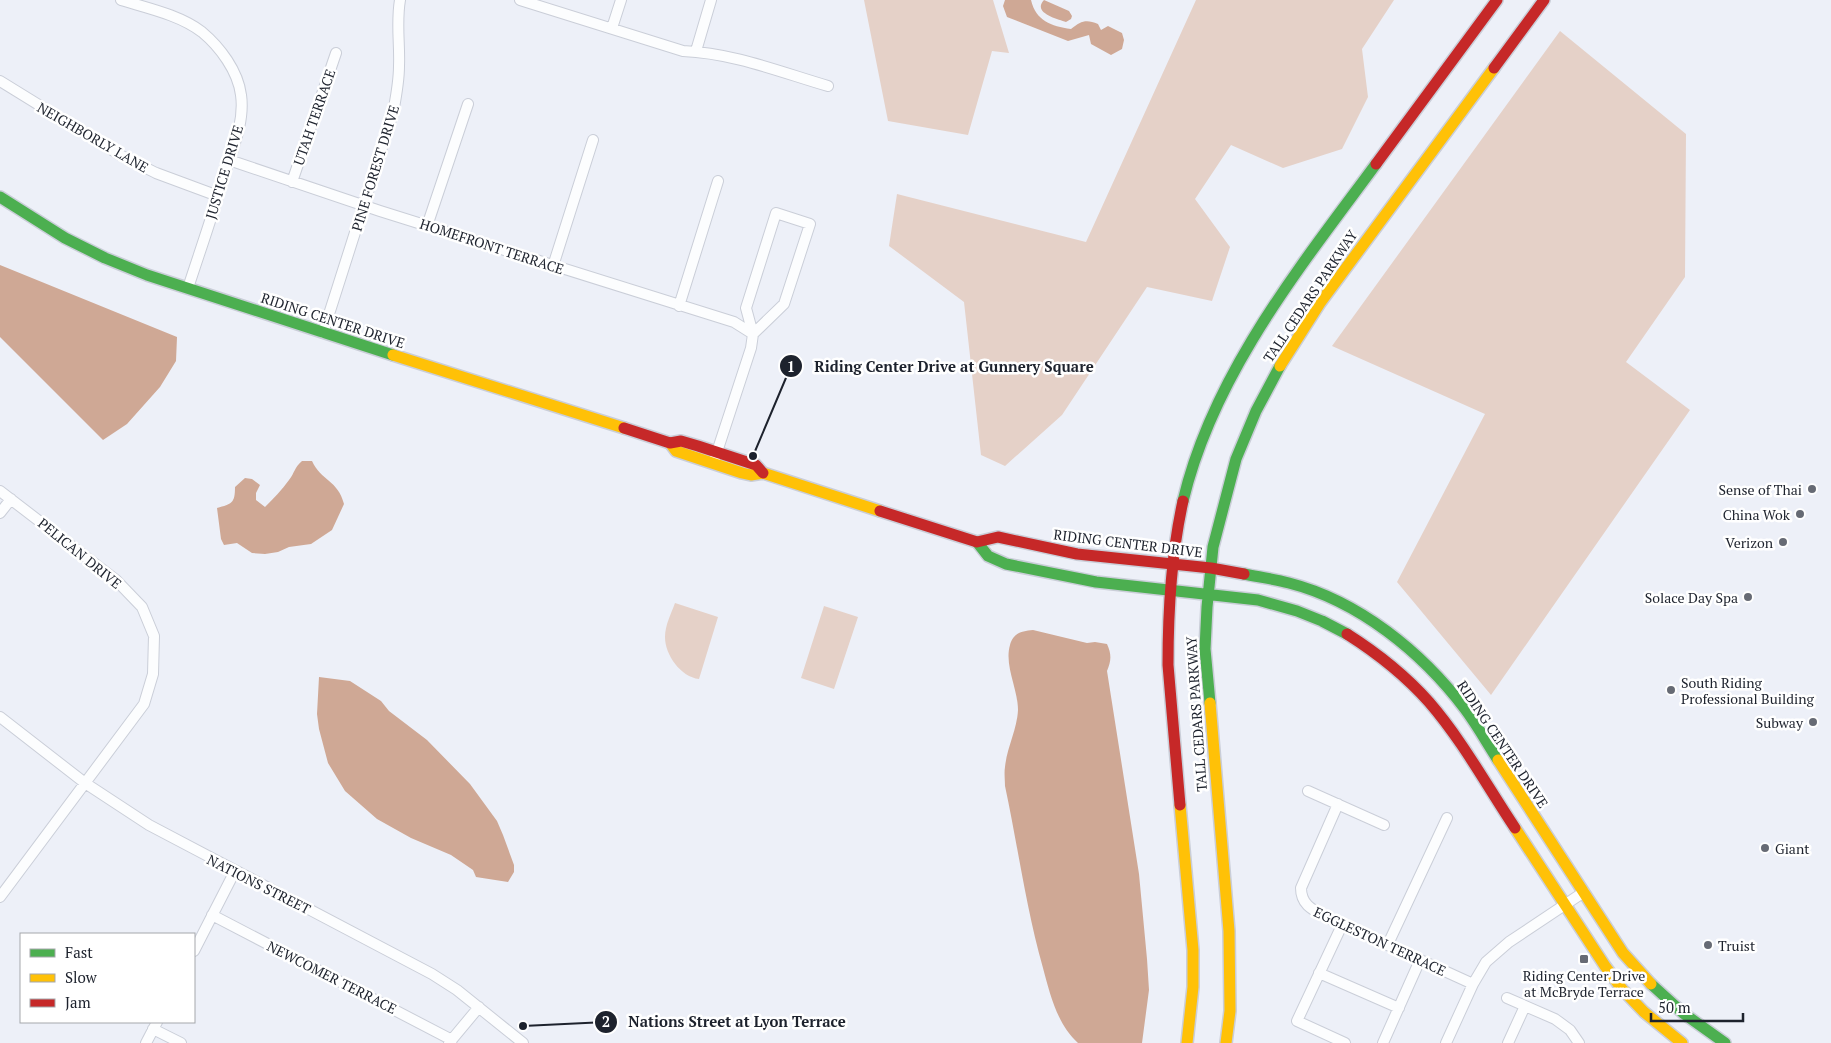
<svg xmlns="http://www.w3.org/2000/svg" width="1831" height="1043" viewBox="0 0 1831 1043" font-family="'PT Serif',serif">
  <rect width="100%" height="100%" fill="#edf0f8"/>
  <!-- green -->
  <path fill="#e5d1c8" d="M 864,0 L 993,0 L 1009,53 L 992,51 L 968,135 L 888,121 Z
    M 1196,0 L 1394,0 L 1362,49 L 1368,97 L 1342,149 L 1283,168 L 1231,145 L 1195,199 L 1230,247 L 1212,301 L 1147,287 L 1062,415 L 1005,466 L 981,455 L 964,302 L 889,246 L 897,194 L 1086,242 Z
    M 1560,31 L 1686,134 L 1685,277 L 1626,362 L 1690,410 L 1491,695 L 1397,582 L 1485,414 L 1332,346 Z
    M 675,603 L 718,617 L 699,679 C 681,677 665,655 665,637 C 665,625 671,614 675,603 Z
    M 824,606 L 858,617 L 834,689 L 801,678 Z"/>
  <!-- water -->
  <path fill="#cfa895" d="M 1005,0 L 1031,0 C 1036,21 1051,26 1071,29 C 1081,21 1086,19 1098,24 L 1101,30 L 1108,26 L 1122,33 L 1124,40 L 1122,49 L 1111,55 L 1091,44 L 1089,35 L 1068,41 L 1007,17 L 1003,6 Z
    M 1044,0 L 1069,11 L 1072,16 L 1071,19 L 1066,22 C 1057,19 1032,13 1044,0 Z
    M 0,265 L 177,337 L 176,361 L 160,387 L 127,424 L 103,440 L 0,337 Z
    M 302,461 L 312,461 C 321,481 338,480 344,504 L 332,530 L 311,544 L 289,547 L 278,552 L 265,554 L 252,553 L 237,543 L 224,545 L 221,539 L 217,508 C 232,504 235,503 235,487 L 245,478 L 252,479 L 260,485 L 256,493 L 256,500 L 265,507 C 273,499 282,490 289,480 C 295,472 294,468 302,461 Z
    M 1033,630 L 1087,643 L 1095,642 L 1107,644 C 1112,655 1111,661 1107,671 L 1139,874 L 1147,959 L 1149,990 L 1142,1043 L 1078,1043 C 1057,1024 1050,994 1043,968 C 1026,908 1018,847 1005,786 C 1005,780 1004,773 1005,767 C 1007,747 1017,730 1018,710 C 1018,689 1004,665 1010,645 C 1013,633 1022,631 1033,630 Z
    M 319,677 L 350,681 L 381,701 L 389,711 L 427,740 L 470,784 L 497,821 L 503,835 L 514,865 L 514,872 L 508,882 L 476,877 L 473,870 L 451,855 L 411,838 L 377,819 L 345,791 L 328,763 L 319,729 L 317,714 Z"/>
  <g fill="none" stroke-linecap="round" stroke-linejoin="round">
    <!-- street casing -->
    <g stroke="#caced8" stroke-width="12">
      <path id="street" d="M 121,0 C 147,8 180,15 202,32 C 220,47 238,71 241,95 C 245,122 232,151 224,176 C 213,214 200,251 188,288
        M 520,0 L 683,51 C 733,53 780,72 828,86
        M 612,28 L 621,0
        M 696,51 L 711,0
        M 0,81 L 120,155 L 156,173 L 218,196
        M 229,160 L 380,211 L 734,322 L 753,334
        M 292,182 L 336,53
        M 427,226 L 468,104
        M 553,266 L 593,140
        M 679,306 L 718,181
        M 323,333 L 393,113 C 396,97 399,82 399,66 C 400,44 396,23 400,0
        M 715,458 L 751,348 L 753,334 L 746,308 L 776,213 L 810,224 L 784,304 L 753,334
        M 0,491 L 116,580 L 142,607 L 154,636 L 153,674 L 144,704 L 0,897
        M 0,513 L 11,499
        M 0,717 L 85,783 L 149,825 L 432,974 L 457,990 L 523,1043
        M 1308,791 L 1384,825
        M 1338,804 L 1301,888 C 1301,905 1313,910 1326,917 L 1473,984
        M 212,915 L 452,1040
        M 1342,925 L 1297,1021 L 1345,1043
        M 1388,944 L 1447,818
        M 194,951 L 235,871
        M 1319,973 L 1399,1008
        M 1507,998 L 1555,1019 L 1570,1030 L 1579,1043
        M 153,1029 L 181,1043
        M 146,1043 L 157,1022
        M 449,1043 L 479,1007
        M 1383,1043 L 1420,960
        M 1446,1043 L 1473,984 L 1486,962 L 1509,942 L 1584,892
        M 1508,1043 L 1525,1006"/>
    </g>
    <!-- fast casing -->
    <g stroke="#caced8" stroke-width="14">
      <path id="fast" d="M 0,197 L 65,238 L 105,258 L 147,275 L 393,355
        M 1183,501 C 1213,374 1300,267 1376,164
        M 977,542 L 988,556 L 1006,564 L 1096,582 L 1258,600 L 1297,611 L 1322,621 L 1347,634
        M 1244,574 C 1259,577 1274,579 1289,583 C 1359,601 1422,652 1465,709 C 1477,725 1487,743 1498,760
        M 1210,703 L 1205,649 L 1207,607 L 1213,547 L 1236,459 L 1256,411 L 1280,366
        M 1651,984 L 1683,1013 L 1725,1043"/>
    </g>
    <!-- slow casing -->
    <g stroke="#caced8" stroke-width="14">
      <path id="slow" d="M 393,355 L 624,428
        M 1280,366 L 1320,303 L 1494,68
        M 670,443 L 676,451 L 742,473 L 751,475 L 763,473 L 880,511
        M 1210,703 L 1229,931 L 1230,1011 L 1226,1043
        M 1498,760 L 1623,953 L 1651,984
        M 1180,805 L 1193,950 L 1193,987 L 1187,1043
        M 1515,828 L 1605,966 L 1622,989 L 1644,1012 L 1682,1043"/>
    </g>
    <!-- jam casing -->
    <g stroke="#caced8" stroke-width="14">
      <path id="jam" d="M 1494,68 L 1544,0
        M 1376,164 L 1497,0
        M 624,428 L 670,443 L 681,441 L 698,446 L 756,465 L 763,473
        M 880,511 L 977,542 L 998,537 L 1077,554 L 1211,568 L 1244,574
        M 1347,634 C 1377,653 1405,675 1429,702 C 1462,740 1487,786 1515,828
        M 1180,805 L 1168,665 C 1168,610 1171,555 1183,501"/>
    </g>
    <!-- street -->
    <use href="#street" stroke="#fcfdfe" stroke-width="10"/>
    <!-- fast -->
    <use href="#fast" stroke="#4caf50" stroke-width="11"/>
    <!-- slow -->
    <use href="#slow" stroke="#ffc107" stroke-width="11"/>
    <!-- jam -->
    <use href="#jam" stroke="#c62828" stroke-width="11"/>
  </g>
  <!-- markers -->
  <g fill="#666a74" stroke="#fff" stroke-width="2">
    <circle cx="1812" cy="489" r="5"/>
    <circle cx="1800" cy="514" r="5"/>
    <circle cx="1783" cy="542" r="5"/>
    <circle cx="1748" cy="597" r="5"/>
    <circle cx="1671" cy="690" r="5"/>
    <circle cx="1813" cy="722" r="5"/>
    <circle cx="1765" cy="848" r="5"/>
    <circle cx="1708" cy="945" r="5"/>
    <rect x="1579" y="954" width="10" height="10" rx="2.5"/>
  </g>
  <g text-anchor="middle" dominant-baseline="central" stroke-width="5" stroke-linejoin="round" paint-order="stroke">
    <!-- street labels -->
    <g font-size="14" fill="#1d222d" stroke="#fff">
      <text transform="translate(314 117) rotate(-71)">UTAH TERRACE</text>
      <text transform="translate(93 137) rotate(30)">NEIGHBORLY LANE</text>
      <text transform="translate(375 168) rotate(-73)">PINE FOREST DRIVE</text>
      <text transform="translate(224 172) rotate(-73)">JUSTICE DRIVE</text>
      <text transform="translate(492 246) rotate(18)">HOMEFRONT TERRACE</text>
      <text transform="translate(1310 296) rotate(-56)">TALL CEDARS PARKWAY</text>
      <text transform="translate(333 320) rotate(18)">RIDING CENTER DRIVE</text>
      <text transform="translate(1128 543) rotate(7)">RIDING CENTER DRIVE</text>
      <text transform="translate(80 553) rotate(39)">PELICAN DRIVE</text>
      <text transform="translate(1196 714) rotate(-94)">TALL CEDARS PARKWAY</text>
      <text transform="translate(1503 744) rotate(56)">RIDING CENTER DRIVE</text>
      <text transform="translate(259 884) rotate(27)">NATIONS STREET</text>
      <text transform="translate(1380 941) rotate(25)">EGGLESTON TERRACE</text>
      <text transform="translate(332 977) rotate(27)">NEWCOMER TERRACE</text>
    </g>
    <!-- poi labels -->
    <g font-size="14" fill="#1d222d" stroke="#fff" text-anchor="end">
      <text x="1802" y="489">Sense of Thai</text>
      <text x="1790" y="514">China Wok</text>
      <text x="1773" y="542">Verizon</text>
      <text x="1738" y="597">Solace Day Spa</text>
      <text x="1681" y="682" text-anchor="start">South Riding<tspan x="1681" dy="16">Professional Building</tspan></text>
      <text x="1803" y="722">Subway</text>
      <text x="1775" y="848" text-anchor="start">Giant</text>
      <text x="1718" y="945" text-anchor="start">Truist</text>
      <text x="1584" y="975" text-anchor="middle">Riding Center Drive<tspan x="1584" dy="16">at McBryde Terrace</tspan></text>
    </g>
  </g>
  <!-- callouts -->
  <path fill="none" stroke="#1d222d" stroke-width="2" d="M753 456L791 366M523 1026L606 1022"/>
  <g fill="#1d222d" stroke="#fff" stroke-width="2">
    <circle cx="753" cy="456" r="5"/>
    <circle cx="523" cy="1026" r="5"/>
    <circle cx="791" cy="366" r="12"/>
    <circle cx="606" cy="1022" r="12"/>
  </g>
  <g font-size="15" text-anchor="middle" font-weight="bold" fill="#fff">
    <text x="791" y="372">1</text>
    <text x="606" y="1027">2</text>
  </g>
  <g font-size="15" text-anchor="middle" font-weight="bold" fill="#1d222d" stroke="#fff" stroke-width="5" stroke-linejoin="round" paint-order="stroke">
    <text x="954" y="372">Riding Center Drive at Gunnery Square</text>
    <text x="737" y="1027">Nations Street at Lyon Terrace</text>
  </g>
  <!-- legend -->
  <rect x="20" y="933" width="175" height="90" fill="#ffffff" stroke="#a5a7ab"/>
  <rect x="30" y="949" width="25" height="8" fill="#4caf50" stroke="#a5a7ab"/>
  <text x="65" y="958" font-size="15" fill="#1d222d">Fast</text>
  <rect x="30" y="974" width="25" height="8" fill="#ffc107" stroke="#a5a7ab"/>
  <text x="65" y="983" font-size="15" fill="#1d222d">Slow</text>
  <rect x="30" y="999" width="25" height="8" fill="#c62828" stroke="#a5a7ab"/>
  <text x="65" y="1008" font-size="15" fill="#1d222d">Jam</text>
  <!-- scale -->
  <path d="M1651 1013v8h92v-8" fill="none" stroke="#1d222d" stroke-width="2.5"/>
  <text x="1658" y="1013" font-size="15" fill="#1d222d" stroke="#ffffff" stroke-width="4" paint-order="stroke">50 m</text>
</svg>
